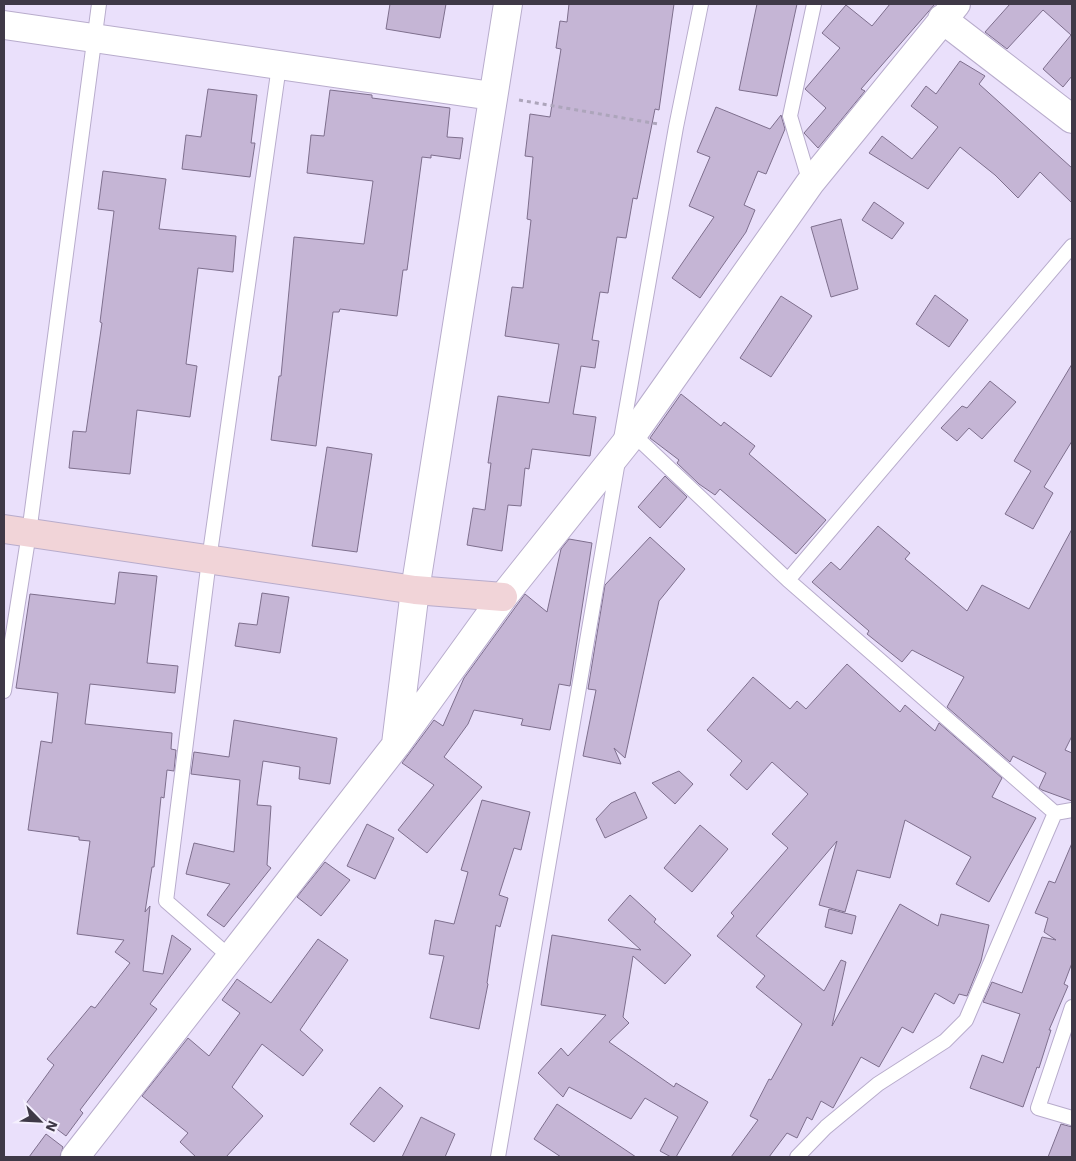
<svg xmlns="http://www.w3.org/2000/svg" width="1076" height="1161" viewBox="0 0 1076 1161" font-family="'Work Sans',sans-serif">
  <rect width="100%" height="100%" fill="#eae0fb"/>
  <!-- building -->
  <path fill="#c5b5d5" stroke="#7e6f8d" d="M 390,4 L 446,4 L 440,38 L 386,29 Z
    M 569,4 L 674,4 L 659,110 L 655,109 L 637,199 L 633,198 L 626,238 L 617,237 L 608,293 L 600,292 L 592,340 L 599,341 L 595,368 L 581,366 L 573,414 L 596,417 L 590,456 L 532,449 L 529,469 L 525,468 L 521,506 L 508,505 L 502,551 L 467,545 L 473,508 L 485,510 L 491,463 L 488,463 L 498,396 L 549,403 L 559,344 L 505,336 L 512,287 L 523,288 L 531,220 L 527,219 L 533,157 L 525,156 L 530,114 L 550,117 L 561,49 L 556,48 L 560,21 L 567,22 Z
    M 757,4 L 797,4 L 777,96 L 739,90 Z
    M 890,4 L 935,4 L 861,89 L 865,91 L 818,148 L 804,133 L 826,108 L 805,89 L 840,48 L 822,33 L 846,5 L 872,26 Z
    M 1010,4 L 1072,4 L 1072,76 L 1063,87 L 1043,69 L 1071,35 L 1043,10 L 1007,49 L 985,32 Z
    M 960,61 L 985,76 L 979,84 L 1072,168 L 1072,203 L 1040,172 L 1018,198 L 995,175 L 960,147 L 928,189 L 869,153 L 882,136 L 912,159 L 938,127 L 911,106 L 926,86 L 936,94 Z
    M 208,89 L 257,95 L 251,143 L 255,143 L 250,177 L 182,169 L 186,135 L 201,137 Z
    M 330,90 L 372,95 L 372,98 L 450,108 L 447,137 L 463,138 L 460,159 L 431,155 L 431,158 L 422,157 L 407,270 L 403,270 L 397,316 L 340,309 L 339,312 L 333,312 L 316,446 L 271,440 L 279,376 L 281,376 L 294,237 L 364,244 L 373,181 L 307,173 L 311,135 L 324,136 Z
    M 716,107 L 770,129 L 781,115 L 785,129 L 766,174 L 758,171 L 744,205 L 755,210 L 746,232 L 700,298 L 672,278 L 714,217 L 689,206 L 710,157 L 697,152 Z
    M 103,171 L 166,179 L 159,229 L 236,236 L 233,272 L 198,268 L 186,364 L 197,366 L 190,417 L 137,410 L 130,474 L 69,468 L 73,431 L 86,432 L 102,323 L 100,322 L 114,211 L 98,209 Z
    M 874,202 L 904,223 L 892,239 L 862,220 Z
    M 841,219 L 858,289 L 831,297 L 811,227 Z
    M 935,295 L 968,320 L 949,347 L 916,324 Z
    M 781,296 L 812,316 L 771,377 L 740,358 Z
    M 1072,364 L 1072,441 L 1044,487 L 1053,493 L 1033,529 L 1005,514 L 1031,471 L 1014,461 Z
    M 990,381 L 1016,402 L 982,439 L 969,428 L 957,441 L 941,428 L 962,406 L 967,408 Z
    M 681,394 L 721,426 L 724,422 L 755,446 L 749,454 L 826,520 L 796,554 L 720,489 L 715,495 L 699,484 L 677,463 L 679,460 L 650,438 Z
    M 327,447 L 372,454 L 357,552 L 312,546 Z
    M 665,476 L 687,497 L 660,528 L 638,507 Z
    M 878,526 L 910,553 L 905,559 L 967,611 L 982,585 L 1029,609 L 1072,529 L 1072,736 L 1065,750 L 1072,753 L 1072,801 L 1042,790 L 1039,788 L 1046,773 L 1013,756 L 1010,762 L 947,707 L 964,677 L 912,650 L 902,662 L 867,634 L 869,631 L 812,582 L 831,562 L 840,570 Z
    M 650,537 L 685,569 L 659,601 L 625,758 L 614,748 L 621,764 L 583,756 L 596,690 L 588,689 L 605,585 Z
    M 569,539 L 592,543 L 570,686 L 559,684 L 550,730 L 521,725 L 523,719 L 474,710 L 468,724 L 444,757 L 482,787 L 427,853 L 398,830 L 434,785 L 402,763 L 434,720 L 443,726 L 464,678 L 525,594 L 547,612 L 561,549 Z
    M 119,572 L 157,576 L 147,663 L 178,666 L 175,693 L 90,684 L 85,724 L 172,733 L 171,749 L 176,750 L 174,771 L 167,770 L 164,798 L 161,797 L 154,867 L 152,867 L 145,912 L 150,906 L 143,971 L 163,974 L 172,935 L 191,949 L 150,1004 L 157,1009 L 80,1110 L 83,1113 L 66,1136 L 25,1105 L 54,1065 L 47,1059 L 91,1006 L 95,1008 L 130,963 L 115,952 L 124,940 L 77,934 L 90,841 L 79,840 L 79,837 L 28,830 L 41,741 L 52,743 L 58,693 L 16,688 L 30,594 L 115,604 Z
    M 262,593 L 289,597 L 280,653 L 235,646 L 239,623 L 257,625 Z
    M 847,664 L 900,712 L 905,705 L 935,731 L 939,723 L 1002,778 L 992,797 L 1036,818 L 989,902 L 956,884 L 971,857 L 905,820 L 890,878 L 857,870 L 845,912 L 819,905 L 837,841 L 756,936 L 824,991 L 841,960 L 846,962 L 832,1026 L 900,904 L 938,926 L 941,914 L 989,925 L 981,961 L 967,996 L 959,994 L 954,1004 L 935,993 L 913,1033 L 902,1027 L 879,1067 L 861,1057 L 833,1108 L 821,1101 L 812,1120 L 807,1117 L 797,1138 L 787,1133 L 769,1157 L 731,1157 L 758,1120 L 750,1116 L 769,1079 L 771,1080 L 802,1024 L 756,987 L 765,976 L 717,936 L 734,916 L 731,913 L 788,848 L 772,834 L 808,794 L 772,762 L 747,790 L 730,775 L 742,761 L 707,730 L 753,677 L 790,709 L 797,701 L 806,709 Z
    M 234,720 L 337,738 L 330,784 L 299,779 L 300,767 L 263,761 L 257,805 L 271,806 L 267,865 L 271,868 L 224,927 L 207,915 L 230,884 L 186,874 L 194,843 L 234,852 L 240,780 L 191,774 L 194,752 L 229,757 Z
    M 679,771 L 693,784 L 675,804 L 652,783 Z
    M 635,792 L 647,818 L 605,838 L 596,819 L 611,803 Z
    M 482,800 L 530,812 L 521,850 L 514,848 L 499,895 L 508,898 L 500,927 L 496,925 L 487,983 L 488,984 L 479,1029 L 430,1018 L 444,956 L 429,954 L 435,920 L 454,924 L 468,872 L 461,870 Z
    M 367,824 L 394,838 L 375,879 L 347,866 Z
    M 700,825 L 728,849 L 692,892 L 664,868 Z
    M 1072,843 L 1072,963 L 1064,984 L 1068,986 L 1049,1030 L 1051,1030 L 1039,1068 L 1037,1067 L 1023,1107 L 970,1088 L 982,1055 L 1003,1063 L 1020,1014 L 983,1002 L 992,982 L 1022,993 L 1042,937 L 1056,940 L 1044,932 L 1048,918 L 1035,913 L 1049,881 L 1055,883 Z
    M 325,862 L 350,880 L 321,916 L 297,897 Z
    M 630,895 L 656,919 L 654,922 L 691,955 L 665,984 L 633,956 L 623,1017 L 629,1023 L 609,1042 L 674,1087 L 676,1083 L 708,1102 L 676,1157 L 671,1157 L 660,1151 L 678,1117 L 645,1098 L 631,1119 L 569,1087 L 563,1097 L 538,1073 L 561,1048 L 568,1056 L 606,1015 L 541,1005 L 552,935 L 641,950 L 608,920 Z
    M 829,909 L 856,916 L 852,934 L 825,927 Z
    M 318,939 L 348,960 L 300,1030 L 323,1050 L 303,1076 L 262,1044 L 232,1087 L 263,1116 L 226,1157 L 196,1157 L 180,1142 L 188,1133 L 142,1096 L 188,1038 L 209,1056 L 240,1013 L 222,1000 L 237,979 L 271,1003 Z
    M 380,1087 L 403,1106 L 374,1142 L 350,1124 Z
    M 557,1104 L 636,1157 L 561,1157 L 534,1139 Z
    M 421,1117 L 455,1134 L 445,1157 L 402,1157 Z
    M 1061,1124 L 1072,1127 L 1072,1157 L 1048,1157 Z
    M 46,1134 L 63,1147 L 60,1157 L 29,1157 Z"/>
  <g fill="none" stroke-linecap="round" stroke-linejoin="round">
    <!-- lane casing -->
    <g stroke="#b8accc" stroke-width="16">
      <path id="lane" d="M 810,183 L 790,116 L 814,4
        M 633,434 L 788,580 L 1055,813 L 1072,810
        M 621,439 L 676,127 L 701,4
        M 788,580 L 1072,246
        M 4,691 L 29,533 L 99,4
        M 230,957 L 166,901 L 209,560 L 279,66
        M 1072,1007 L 1038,1108 L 1072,1118
        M 498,1157 L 618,461
        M 797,1157 L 826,1127 L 878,1084 L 945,1041 L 966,1020 L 1055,813"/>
    </g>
    <!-- street casing -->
    <g stroke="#b8accc" stroke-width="30">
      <path id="street" d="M 942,19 L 1072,119
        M 4,25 L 492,96
        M 396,744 L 415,590 L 508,4
        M 75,1157 L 396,745 L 503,597 L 633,434 L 810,183 L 956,4"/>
    </g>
    <!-- secondary casing -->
    <g stroke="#b8accc" stroke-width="30">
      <path id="secondary" d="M 4,529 L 415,590 L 503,597"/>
    </g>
    <!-- path -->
    <path stroke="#ada5bb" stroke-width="3" stroke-dasharray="4 4" stroke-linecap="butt" d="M 519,100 L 658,124"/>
    <!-- lane -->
    <use href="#lane" stroke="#fff" stroke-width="14"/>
    <!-- street -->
    <use href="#street" stroke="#fff" stroke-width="28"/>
    <!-- secondary -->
    <use href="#secondary" stroke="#f1d4d8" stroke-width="28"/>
  </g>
  <!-- border -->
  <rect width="1076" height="1161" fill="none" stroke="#3f3947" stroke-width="10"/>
  <!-- north arrow -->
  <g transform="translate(40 1121) rotate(114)" stroke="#f5f0fe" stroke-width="4" paint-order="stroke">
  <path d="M0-4L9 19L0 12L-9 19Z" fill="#3f3947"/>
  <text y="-8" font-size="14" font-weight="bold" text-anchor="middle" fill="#3f3947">N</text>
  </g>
</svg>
